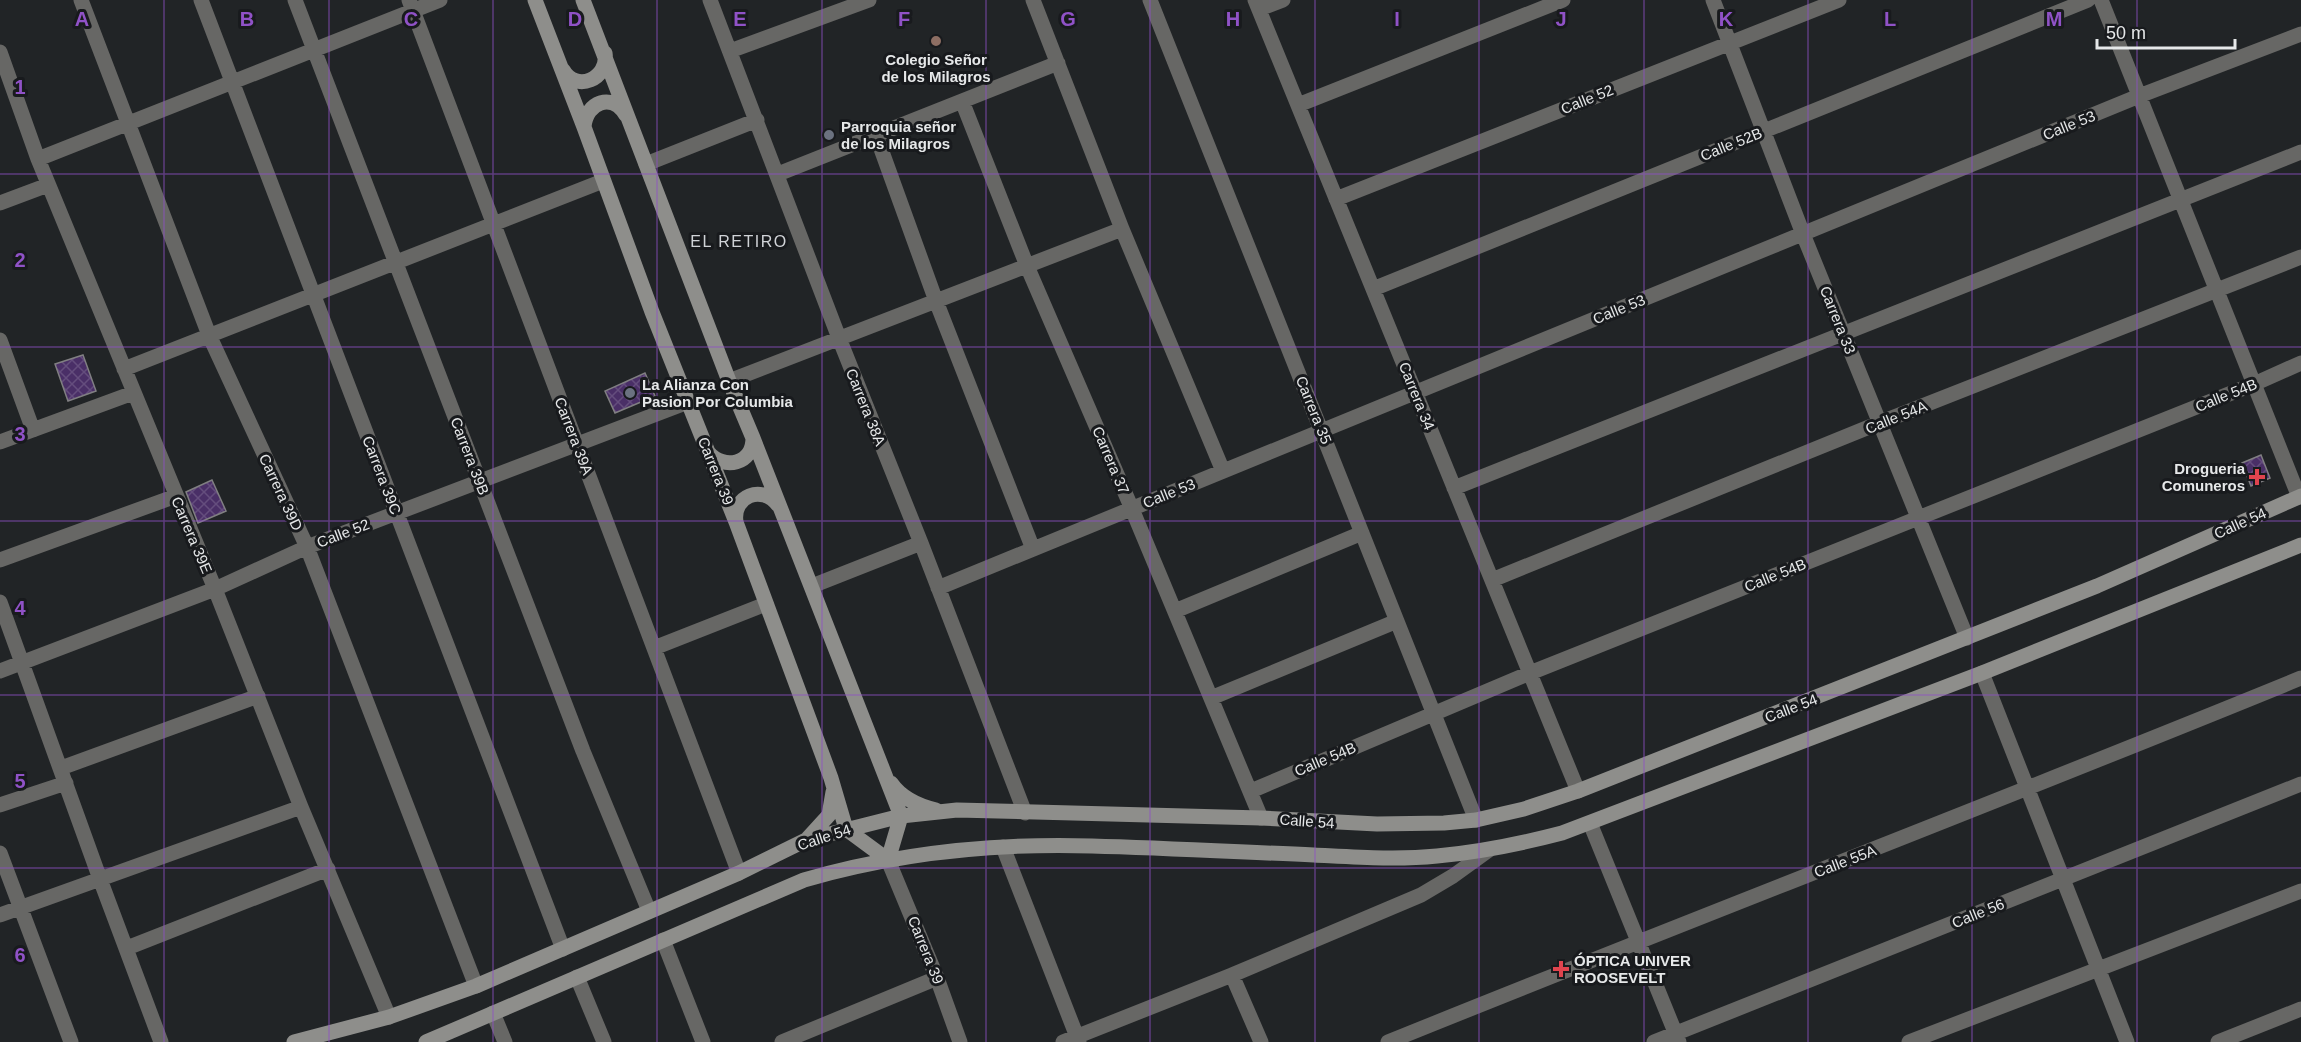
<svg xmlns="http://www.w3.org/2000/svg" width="2301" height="1042" viewBox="0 0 2301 1042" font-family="Helvetica,sans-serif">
  <defs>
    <pattern id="building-cross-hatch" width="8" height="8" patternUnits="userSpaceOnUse" patternTransform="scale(1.5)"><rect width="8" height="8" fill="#4a2f67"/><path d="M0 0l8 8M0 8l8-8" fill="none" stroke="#644d7d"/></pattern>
  </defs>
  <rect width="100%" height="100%" fill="#212426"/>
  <!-- building -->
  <path fill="url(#building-cross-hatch)" stroke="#807f82" stroke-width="1.5" d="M 83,355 L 96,391 L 68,401 L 55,364 Z
    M 645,373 L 655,396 L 615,413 L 605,391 Z
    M 2261,455 L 2270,478 L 2251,486 L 2242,463 Z
    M 212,480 L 226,511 L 198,523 L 186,492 Z"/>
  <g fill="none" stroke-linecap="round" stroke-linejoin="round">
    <!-- minor -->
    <path stroke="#676765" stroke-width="15" d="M 81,0 L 209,335 L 307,547 L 476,986
      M 201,0 L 563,949
      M 295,0 L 583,751 L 649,911
      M 409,0 L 739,873
      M 710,0 L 839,338 L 921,543 L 1025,813
      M 1033,0 L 1122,229 L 1223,471
      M 1150,0 L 1476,820
      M 1255,0 L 1578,791
      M 1713,0 L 1803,234 L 1967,638
      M 2101,0 L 2299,497
      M 1259,9 L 1283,0
      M 730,51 L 869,0
      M 0,52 L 38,159 L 215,589 L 301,807 L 389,1017
      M 962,101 L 1027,266 L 1132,509 L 1261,818
      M 1298,105 L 1563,0
      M 876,135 L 936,301 L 1033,549
      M 38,159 L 440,0
      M 646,164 L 757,120
      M 778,174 L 1058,63
      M 1336,199 L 1839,0
      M 0,203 L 48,185
      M 1373,289 L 2088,0
      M 0,340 L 33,430
      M 124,369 L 603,181
      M 729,381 L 1122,229
      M 0,442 L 133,393
      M 1454,488 L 2301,152
      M 0,560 L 176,496
      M 1492,580 L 1879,423 L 2301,257
      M 812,586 L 921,543
      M 938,588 L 2139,96 L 2301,34
      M 0,602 L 100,879 L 161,1042
      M 1175,611 L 1362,533
      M 654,648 L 766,604
      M 0,671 L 215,589 L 307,547 L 688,402
      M 1982,673 L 2127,1042
      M 1211,698 L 1397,621
      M 61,768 L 258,696
      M 1251,791 L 1530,673 L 2254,384 L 2301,363
      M 0,805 L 66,783
      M 1590,823 L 1679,1042
      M 1003,847 L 1079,1042
      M 0,853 L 71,1042
      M 888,860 L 937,978 L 960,1042
      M 0,915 L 301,807
      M 663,940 L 703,1042
      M 127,948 L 328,869
      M 1232,975 L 1261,1042
      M 577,977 L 604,1042
      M 493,1013 L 505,1042
      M 782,1042 L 937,978
      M 1063,1042 L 1232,975 L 1421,895 L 1453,876 L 1489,850
      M 1388,1042 C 1692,919 1998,802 2301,678
      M 1654,1042 L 2301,784
      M 1909,1042 L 2301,891
      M 2218,1042 L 2301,1009"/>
    <!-- secondary -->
    <path stroke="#8e8e8b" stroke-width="15" d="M 535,0 L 584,127 L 652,312 L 736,522 L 831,778 L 846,829 L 888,860
      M 583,0 L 729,381 L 753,438 L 901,816 L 888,860
      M 563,70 C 576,93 609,79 605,53
      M 584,127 C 586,102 612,92 626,115
      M 708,452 C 724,471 753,464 753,438
      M 736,522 C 732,496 762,484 778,505
      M 891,783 C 902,799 919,806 936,810
      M 808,838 L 829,815 L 833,792
      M 294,1042 L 389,1017 L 476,986 L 739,873 L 806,840 L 901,816 L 957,810 L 1261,818 L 1377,824 L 1444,823 L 1476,820 L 1524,809 L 1578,791 L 2097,586 L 2301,496
      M 426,1042 L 804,880 C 897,853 994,843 1092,846 C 1166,848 1240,852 1314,855 C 1355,857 1396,860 1437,856 C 1480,852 1520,844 1562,833 L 1982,673 L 2301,545"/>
  </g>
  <!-- grid -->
  <path fill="none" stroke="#9052c7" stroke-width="1.5" stroke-opacity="0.55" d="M 164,0 L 164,1042M 329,0 L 329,1042M 493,0 L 493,1042M 657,0 L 657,1042M 822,0 L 822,1042M 986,0 L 986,1042M 1150,0 L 1150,1042M 1315,0 L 1315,1042M 1479,0 L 1479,1042M 1644,0 L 1644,1042M 1808,0 L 1808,1042M 1972,0 L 1972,1042M 2137,0 L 2137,1042M 0,174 L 2301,174M 0,347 L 2301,347M 0,521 L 2301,521M 0,695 L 2301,695M 0,868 L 2301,868"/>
  <!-- markers -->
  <circle fill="#8d6e63" stroke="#181a1d" stroke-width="2" cx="936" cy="41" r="6"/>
  <g fill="#6b7280" stroke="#181a1d" stroke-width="2">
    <circle cx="829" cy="135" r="6"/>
    <circle cx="630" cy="393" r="6"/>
  </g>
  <g fill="#e0444e" stroke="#181a1d" stroke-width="2">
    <path d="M2254 468h6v6h6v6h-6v6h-6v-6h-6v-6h6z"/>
    <path d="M1558 960h6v6h6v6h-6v6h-6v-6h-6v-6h6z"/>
  </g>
  <g text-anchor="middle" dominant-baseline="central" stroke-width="6" stroke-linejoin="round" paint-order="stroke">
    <!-- poi labels -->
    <g font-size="15" font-weight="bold" fill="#e6e8e9" stroke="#181a1d" text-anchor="start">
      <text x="936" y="59" text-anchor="middle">Colegio Señor<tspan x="936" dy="17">de los Milagros</tspan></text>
      <text x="841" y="126">Parroquia señor<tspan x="841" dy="17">de los Milagros</tspan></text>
      <text x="642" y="384">La Alianza Con<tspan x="642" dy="17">Pasion Por Columbia</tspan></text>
      <text x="2245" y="468" text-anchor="end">Drogueria<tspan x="2245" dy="17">Comuneros</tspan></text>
      <text x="1574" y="960">ÓPTICA UNIVER<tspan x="1574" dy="17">ROOSEVELT</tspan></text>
    </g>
    <!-- street labels -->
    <g font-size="15" fill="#e6e8e9" stroke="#181a1d">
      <text transform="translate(1587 99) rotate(-22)">Calle 52</text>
      <text transform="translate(2069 125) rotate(-22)">Calle 53</text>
      <text transform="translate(1731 144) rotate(-22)">Calle 52B</text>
      <text transform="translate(1619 309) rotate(-22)">Calle 53</text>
      <text transform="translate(1838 320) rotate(68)">Carrera 33</text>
      <text transform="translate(2226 395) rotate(-22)">Calle 54B</text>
      <text transform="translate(1417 396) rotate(68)">Carrera 34</text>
      <text transform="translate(866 407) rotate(68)">Carrera 38A</text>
      <text transform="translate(1314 410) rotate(68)">Carrera 35</text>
      <text transform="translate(1896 417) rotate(-22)">Calle 54A</text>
      <text transform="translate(574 436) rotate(69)">Carrera 39A</text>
      <text transform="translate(470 456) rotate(69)">Carrera 39B</text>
      <text transform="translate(1111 460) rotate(67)">Carrera 37</text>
      <text transform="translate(716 471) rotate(68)">Carrera 39</text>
      <text transform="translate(382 475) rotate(69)">Carrera 39C</text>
      <text transform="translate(281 492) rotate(65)">Carrera 39D</text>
      <text transform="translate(1169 493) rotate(-22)">Calle 53</text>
      <text transform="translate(2240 523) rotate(-24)">Calle 54</text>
      <text transform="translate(343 533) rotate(-21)">Calle 52</text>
      <text transform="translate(192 535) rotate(67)">Carrera 39E</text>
      <text transform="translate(1775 575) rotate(-22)">Calle 54B</text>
      <text transform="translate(1791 708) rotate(-21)">Calle 54</text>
      <text transform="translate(1325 759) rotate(-23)">Calle 54B</text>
      <text transform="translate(1307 821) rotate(4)">Calle 54</text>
      <text transform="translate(824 837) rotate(-18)">Calle 54</text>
      <text transform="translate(1845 861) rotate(-21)">Calle 55A</text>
      <text transform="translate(1978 913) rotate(-22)">Calle 56</text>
      <text transform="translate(926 950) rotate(68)">Carrera 39</text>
    </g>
    <!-- neighbourhood labels -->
    <g font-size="16" letter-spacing="1.5" fill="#d0d3d7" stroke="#181a1d">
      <text x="739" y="241">EL RETIRO</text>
    </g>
  </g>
  <g font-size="20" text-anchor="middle" font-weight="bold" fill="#9052c7" stroke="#181a1d" stroke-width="6" stroke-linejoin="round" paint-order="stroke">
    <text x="82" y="26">A</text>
    <text x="247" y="26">B</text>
    <text x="411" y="26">C</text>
    <text x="575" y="26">D</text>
    <text x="740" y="26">E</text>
    <text x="904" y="26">F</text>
    <text x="1068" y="26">G</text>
    <text x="1233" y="26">H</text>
    <text x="1397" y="26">I</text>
    <text x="1561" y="26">J</text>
    <text x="1726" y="26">K</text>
    <text x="1890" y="26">L</text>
    <text x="2054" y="26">M</text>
    <text x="20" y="94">1</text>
    <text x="20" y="267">2</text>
    <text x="20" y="441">3</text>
    <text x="20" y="615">4</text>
    <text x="20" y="788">5</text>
    <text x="20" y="962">6</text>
  </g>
  <!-- scale -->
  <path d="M2097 39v9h138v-9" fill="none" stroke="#e6e8e9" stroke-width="3"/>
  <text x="2106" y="39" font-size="18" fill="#e6e8e9" stroke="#181a1d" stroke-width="4.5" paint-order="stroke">50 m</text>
</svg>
